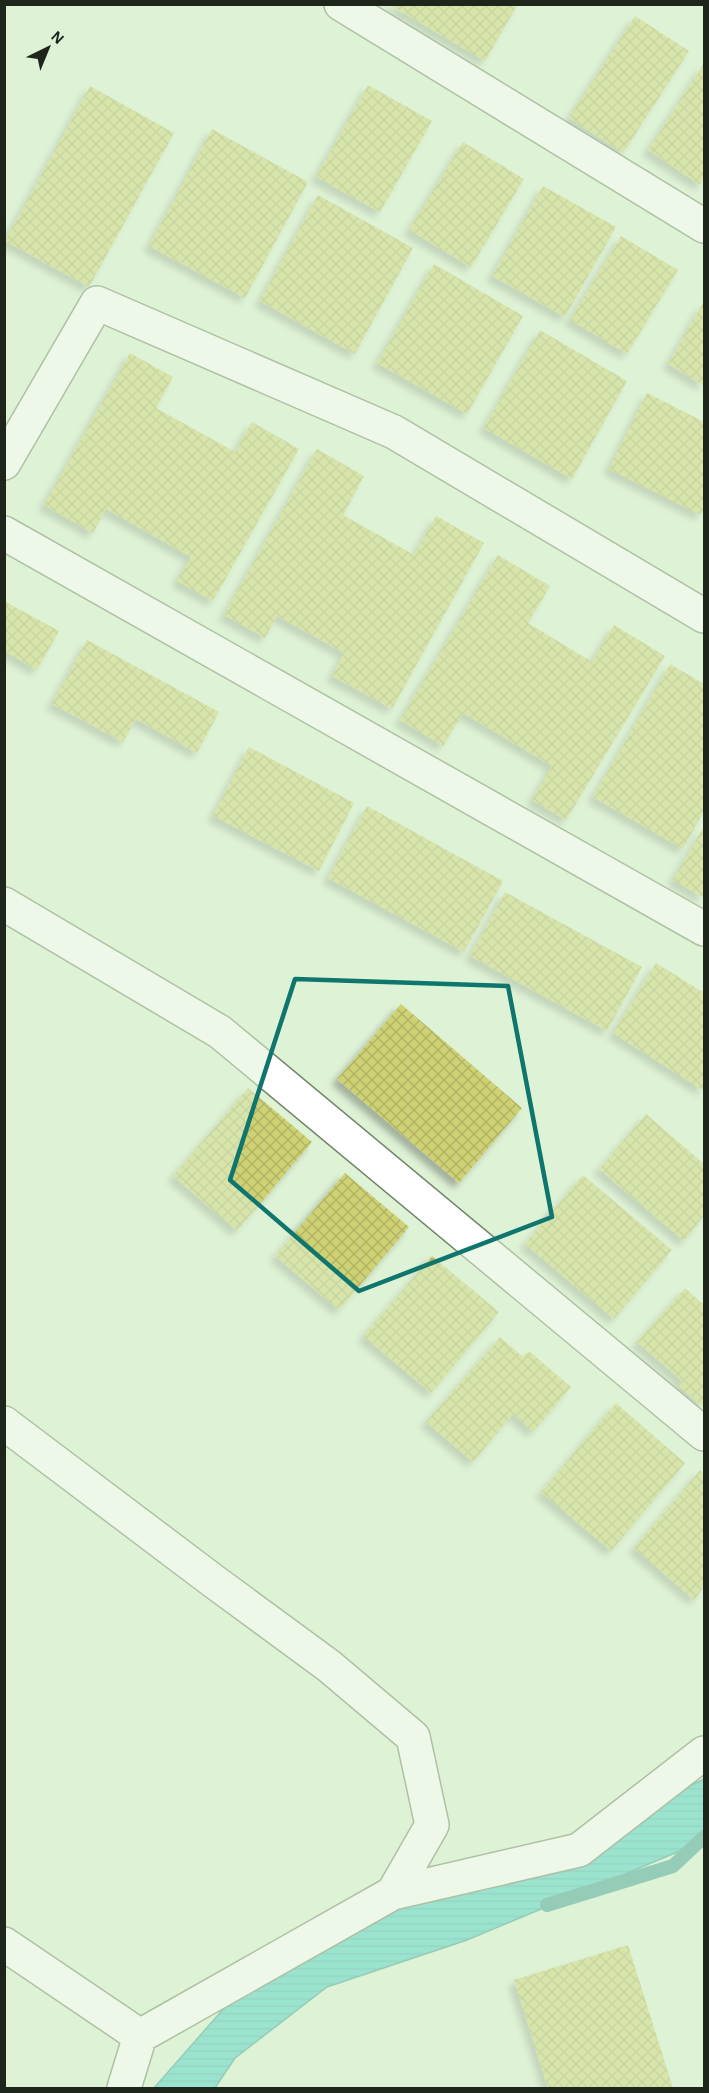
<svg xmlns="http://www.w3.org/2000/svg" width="709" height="2093" viewBox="0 0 709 2093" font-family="'Alegreya Sans',sans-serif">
  <defs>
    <pattern id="water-rules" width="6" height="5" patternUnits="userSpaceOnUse" patternTransform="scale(1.5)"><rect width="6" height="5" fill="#48d2c8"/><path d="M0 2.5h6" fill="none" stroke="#3fb4ab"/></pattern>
    <pattern id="building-cross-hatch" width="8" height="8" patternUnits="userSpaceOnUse" patternTransform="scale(1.5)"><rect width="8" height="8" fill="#ced274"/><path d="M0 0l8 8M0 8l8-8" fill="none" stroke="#b0b464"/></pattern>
    <filter id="shadow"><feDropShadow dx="-5.5" dy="5.5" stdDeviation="3" flood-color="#0004"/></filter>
  </defs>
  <rect width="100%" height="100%" fill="#def2d6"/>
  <!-- water -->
  <path fill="url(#water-rules)" stroke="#3b9e94" stroke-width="1.5" d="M 704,1779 L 704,1841 L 467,1940 L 327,1987 L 235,2058 L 215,2088 L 154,2088 L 225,2007 L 321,1946 L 408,1904 L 584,1838 Z"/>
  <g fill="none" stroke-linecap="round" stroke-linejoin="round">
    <!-- stream -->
    <path stroke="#3b9e94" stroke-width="14" d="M 547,1905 L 673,1866 L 704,1837"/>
  </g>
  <!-- building -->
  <path fill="url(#building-cross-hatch)" filter="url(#shadow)" d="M 388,4 L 518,4 L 485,61 Z
    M 635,16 L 689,51 L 623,153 L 569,118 Z
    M 704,63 L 704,179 L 700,185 L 648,150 Z
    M 368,85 L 432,121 L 380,212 L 316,177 Z
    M 90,86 L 174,133 L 89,287 L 5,241 Z
    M 212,129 L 308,182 L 245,298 L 149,246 Z
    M 463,142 L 524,179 L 471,267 L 409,230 Z
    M 543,186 L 616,227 L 565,317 L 492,276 Z
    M 318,195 L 413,248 L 355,354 L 260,301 Z
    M 621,236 L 678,270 L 627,354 L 570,320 Z
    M 434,264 L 523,316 L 467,414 L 377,363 Z
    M 704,301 L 704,386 L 668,364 Z
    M 540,330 L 627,381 L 572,479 L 484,428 Z
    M 130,353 L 173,377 L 156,408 L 235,452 L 252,422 L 299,449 L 213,601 L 177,581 L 191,557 L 106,509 L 93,533 L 44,505 Z
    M 647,393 L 704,422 L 704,508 L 701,515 L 609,469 Z
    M 317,449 L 364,476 L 343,515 L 414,555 L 436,516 L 484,543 L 392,709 L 332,676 L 344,653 L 277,616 L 265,638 L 224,615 Z
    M 498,555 L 550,586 L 528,623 L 592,662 L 614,625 L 665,656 L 566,820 L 532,800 L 552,766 L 463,713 L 443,746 L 400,720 Z
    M 4,601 L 59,631 L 37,670 L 4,651 Z
    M 87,640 L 219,712 L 197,753 L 136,719 L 123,742 L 52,704 Z
    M 670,664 L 704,684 L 704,811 L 683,849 L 593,797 Z
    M 249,747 L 354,803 L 319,871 L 213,816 Z
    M 367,806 L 503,881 L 464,952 L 328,878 Z
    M 704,826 L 704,898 L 673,880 Z
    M 505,892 L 642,967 L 607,1031 L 470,956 Z
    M 656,963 L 704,993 L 704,1091 L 613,1033 Z
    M 401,1004 L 522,1108 L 459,1183 L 337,1079 Z
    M 248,1088 L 312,1142 L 237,1231 L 173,1176 Z
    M 646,1114 L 704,1164 L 704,1216 L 684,1241 L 599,1169 Z
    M 345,1173 L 409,1227 L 339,1310 L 275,1256 Z
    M 583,1175 L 672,1250 L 614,1319 L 525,1244 Z
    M 432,1256 L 499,1312 L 431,1393 L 363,1336 Z
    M 685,1288 L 704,1305 L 704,1408 L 678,1385 L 682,1381 L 637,1342 Z
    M 500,1337 L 523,1357 L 529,1351 L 571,1387 L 533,1432 L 513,1414 L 473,1462 L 426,1422 Z
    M 616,1403 L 685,1463 L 611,1551 L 541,1492 Z
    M 700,1470 L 704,1474 L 704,1587 L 694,1600 L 634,1548 Z
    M 628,1945 L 673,2088 L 548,2088 L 514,1980 Z"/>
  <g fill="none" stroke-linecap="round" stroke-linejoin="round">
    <!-- minor casing -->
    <g stroke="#73856b" stroke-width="36">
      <path id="minor" d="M 341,4 L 704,226
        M 4,463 L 97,303 L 394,432 L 704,616
        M 4,533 L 704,929
        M 4,904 L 220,1032 L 704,1434
        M 4,1423 L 212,1580 L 329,1666 L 413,1737 L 432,1825 L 393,1893 L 140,2036 L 124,2088
        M 393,1893 L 579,1850 L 704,1753
        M 4,1944 L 140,2036"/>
    </g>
    <!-- minor -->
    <use href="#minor" stroke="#fff" stroke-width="33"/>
  </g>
  <!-- marked area -->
  <path d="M0 0H709V2093H0ZM 295,979 L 508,986 L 552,1217 L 359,1291 L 230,1180 Z" fill="#def2d6" fill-opacity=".55" fill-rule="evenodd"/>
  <path fill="none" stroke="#0f766e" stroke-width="4.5" stroke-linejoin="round" d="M 295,979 L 508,986 L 552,1217 L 359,1291 L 230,1180 Z"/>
  <!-- border -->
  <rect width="709" height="2093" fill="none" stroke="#1e251b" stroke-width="12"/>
  <!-- north arrow -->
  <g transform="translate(48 48) rotate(43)" stroke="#def2d6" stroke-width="4.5" paint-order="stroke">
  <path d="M0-4.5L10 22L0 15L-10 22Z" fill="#1e251b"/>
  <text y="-9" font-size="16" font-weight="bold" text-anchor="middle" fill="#1e251b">N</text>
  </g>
</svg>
